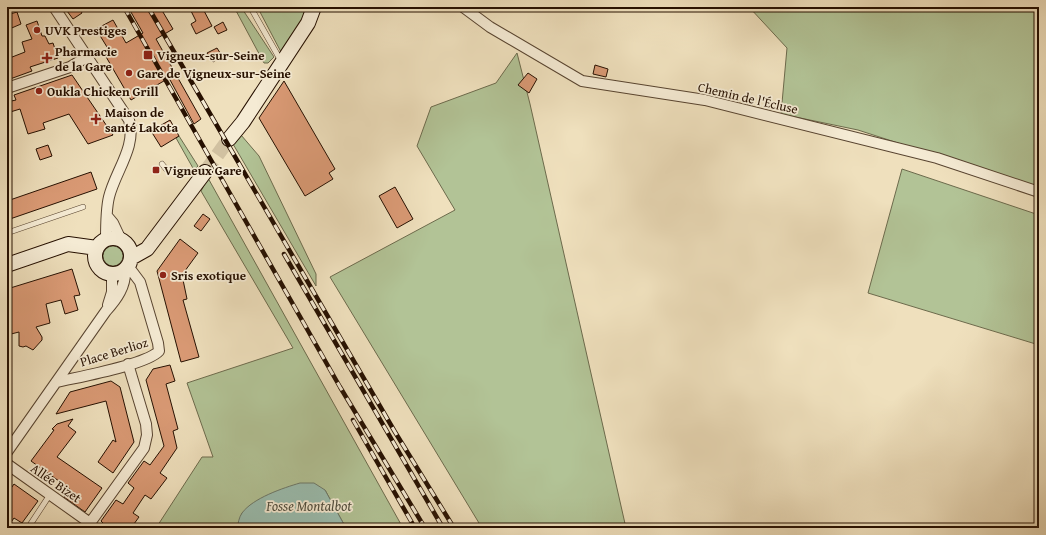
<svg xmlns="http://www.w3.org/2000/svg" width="1046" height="535" viewBox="0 0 1046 535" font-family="'Gentium Book Plus',serif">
  <rect width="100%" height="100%" fill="#efe0bd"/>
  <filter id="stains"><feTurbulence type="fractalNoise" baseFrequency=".005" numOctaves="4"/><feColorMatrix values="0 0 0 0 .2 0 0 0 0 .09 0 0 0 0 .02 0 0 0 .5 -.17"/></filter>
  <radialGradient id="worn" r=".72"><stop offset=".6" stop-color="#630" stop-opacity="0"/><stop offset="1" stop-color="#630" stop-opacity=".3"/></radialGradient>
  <!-- green -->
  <path fill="#b2c396" stroke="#6c6a4c" d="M 234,7 L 241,7 L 274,57 L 268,63 L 264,63 Z
    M 268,7 L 308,7 L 304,19 L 281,52 L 260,12 Z
    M 749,7 L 1039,7 L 1039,189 L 858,130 L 781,114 L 787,48 Z
    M 517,53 L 530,104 L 626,528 L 482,528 L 330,277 L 455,210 L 417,146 L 431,107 L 496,83 Z
    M 241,135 L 259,156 L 316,274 L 316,286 L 233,144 Z
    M 179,136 L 198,166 L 194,170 L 176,138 Z
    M 902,169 L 1039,215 L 1039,345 L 868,293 Z
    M 208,178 L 403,528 L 346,528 L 325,490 L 242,513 L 237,528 L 156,528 L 202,457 L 213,457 L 187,383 L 293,348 L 201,191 Z
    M103 256a10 10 0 1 1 20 0a10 10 0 1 1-20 0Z"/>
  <!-- water -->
  <path fill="#9abdaf" stroke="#6c7869" d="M 300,483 L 314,483 L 325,490 L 346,528 L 237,528 C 238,524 239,517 242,513 C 253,498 283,488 300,483 Z"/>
  <!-- building -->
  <path fill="#da9a75" stroke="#261001" d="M 64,7 L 79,7 L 82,13 L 73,19 Z
    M 128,7 L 160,7 L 173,29 L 156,39 L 201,119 L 194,124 L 169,78 L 131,100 L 105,55 L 110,52 L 96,29 L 113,20 L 126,43 L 143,33 Z
    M 189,7 L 202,7 L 212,26 L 196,34 L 191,24 L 196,21 Z
    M 17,12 L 21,24 L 7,30 L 7,15 Z
    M 37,21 L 42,36 L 45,36 L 49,44 L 53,43 L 58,58 L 30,67 L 32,71 L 10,79 L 7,70 L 7,59 L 25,52 L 22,42 L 32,39 L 26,25 Z
    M 223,22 L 227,30 L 218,34 L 214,27 Z
    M 217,48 L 222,56 L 213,62 L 207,53 Z
    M 595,65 L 608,69 L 606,77 L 593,74 Z
    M 528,73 L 537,79 L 529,93 L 518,85 Z
    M 72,75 L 113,135 L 88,144 L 69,114 L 43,123 L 45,129 L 28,134 L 20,109 L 7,113 L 7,102 L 16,100 L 14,95 Z
    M 284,81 L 335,169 L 329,173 L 333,179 L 305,196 L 259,118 Z
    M 170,120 L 179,136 L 161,147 L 151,131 Z
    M 48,145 L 52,156 L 40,160 L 36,149 Z
    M 91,172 L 97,189 L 7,220 L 7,201 Z
    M 395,187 L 413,219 L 397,228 L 379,196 Z
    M 203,214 L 210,219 L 201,231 L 194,226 Z
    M 180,239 L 198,253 L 182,275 L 187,299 L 183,300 L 199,357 L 181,362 L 157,271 Z
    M 72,269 L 80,295 L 74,296 L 78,310 L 65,314 L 61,300 L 46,304 L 50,323 L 36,327 L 42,337 L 42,340 L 33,350 L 26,346 L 23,347 L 19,346 L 19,332 L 7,335 L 7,289 Z
    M 170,365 L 175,381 L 166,384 L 178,429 L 173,431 L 177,448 L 160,473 L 167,478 L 151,499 L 145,495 L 133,513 L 139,517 L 131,528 L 108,528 L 101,521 L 116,500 L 123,504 L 134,488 L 128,483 L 144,461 L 150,465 L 164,446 L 146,380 L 153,369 Z
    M 111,381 L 120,387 L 134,442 L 113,473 L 98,462 L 113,440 L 116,442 L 106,401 L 56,414 L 70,392 Z
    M 73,419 L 68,426 L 76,432 L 57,457 L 102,488 L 85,512 L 64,497 L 70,489 L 31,461 L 54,430 L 52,429 L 57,424 Z
    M 14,484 L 38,501 L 22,523 L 14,518 L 7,528 L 7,494 Z"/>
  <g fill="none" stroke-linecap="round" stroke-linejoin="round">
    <!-- secondary-tunnel -->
    <path stroke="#d1c1a1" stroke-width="14" stroke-dasharray="14 7" stroke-linecap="butt" d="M 205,172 L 229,139"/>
    <!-- lane casing -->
    <g stroke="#584430" stroke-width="6">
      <path id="lane" d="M 251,8 L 281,61
        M 162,164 L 166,169
        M 7,233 L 83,207
        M 28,528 L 49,496"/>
    </g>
    <!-- street casing -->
    <g stroke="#584430" stroke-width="12">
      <path id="street" d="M 54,7 L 129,120 C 137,146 115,172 109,197 C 106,209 106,227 106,240
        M 463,7 L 490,27 L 582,81 L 705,100 L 937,158 L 1039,192
        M 7,88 L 70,67 L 87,57
        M 108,217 L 113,223 L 121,240
        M 108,305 L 112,292 L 112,274
        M 57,382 C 78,377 146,365 159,351 L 158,343 L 140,282 L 128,266
        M 7,452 L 106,311 C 117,299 126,286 125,270
        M 7,464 L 90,523 L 144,448 L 147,435 L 146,424 L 128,364"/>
    </g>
    <!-- secondary casing -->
    <g stroke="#261001" stroke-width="16">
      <path id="secondary" d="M 229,139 L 243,122 L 308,23 L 314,7
        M95 256a18 18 0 1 1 36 0a18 18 0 1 1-36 0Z
        M 131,258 L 147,249 L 205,172
        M 7,265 L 68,244 L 97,248"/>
    </g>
    <!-- lane -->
    <use href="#lane" stroke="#f5ebd4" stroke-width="5"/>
    <!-- street -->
    <use href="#street" stroke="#f5ebd4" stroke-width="10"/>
    <!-- secondary -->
    <use href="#secondary" stroke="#f5ebd4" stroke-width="14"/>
    <!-- rail casing -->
    <g stroke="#261001" stroke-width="4.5">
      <path id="rail" d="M 124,7 L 340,387 L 425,528
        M 148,7 L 395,432 L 454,528
        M 284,254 L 443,528
        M 353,420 L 415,528"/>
    </g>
    <!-- rail -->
    <use href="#rail" stroke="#f5ebd4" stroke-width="3" stroke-dasharray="9" stroke-linecap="butt"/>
  </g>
  <!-- markers -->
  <g fill="#8f2418" stroke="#f5ebd4" stroke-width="1.5">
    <circle cx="37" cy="30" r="4"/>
    <rect x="143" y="50" width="10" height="10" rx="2"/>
    <path d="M45 52h4v4h4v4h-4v4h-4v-4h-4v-4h4z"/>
    <circle cx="129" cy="73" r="4"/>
    <circle cx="39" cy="91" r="4"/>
    <path d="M94 113h4v4h4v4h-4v4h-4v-4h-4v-4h4z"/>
    <rect x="152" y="166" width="8" height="8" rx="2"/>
    <circle cx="163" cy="275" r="4"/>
  </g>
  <g text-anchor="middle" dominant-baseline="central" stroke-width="3.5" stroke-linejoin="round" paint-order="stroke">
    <!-- poi labels -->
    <g font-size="13" font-weight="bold" fill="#261001" stroke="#f5ebd4" text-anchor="start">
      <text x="45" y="30">UVK Prestiges</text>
      <text x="55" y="51">Pharmacie<tspan x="55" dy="15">de la Gare</tspan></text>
      <text x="157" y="55">Vigneux-sur-Seine</text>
      <text x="137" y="73">Gare de Vigneux-sur-Seine</text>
      <text x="47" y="91">Oukla Chicken Grill</text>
      <text x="105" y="112">Maison de<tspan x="105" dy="15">santé Lakota</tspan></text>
      <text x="164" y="170">Vigneux Gare</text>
      <text x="171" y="275">Sris exotique</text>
    </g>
    <!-- street labels -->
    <g font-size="13" fill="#261001" stroke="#f5ebd4">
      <text transform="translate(748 98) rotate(13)">Chemin de l'Écluse</text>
      <text transform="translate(114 352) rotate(-17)">Place Berlioz</text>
      <text transform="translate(56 483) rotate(35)">Allée Bizet</text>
    </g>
    <!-- water labels -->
    <g font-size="14" font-style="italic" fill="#4f4d3e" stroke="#f5ebd4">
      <text x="309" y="506">Fosse Montalbot</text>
    </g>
  </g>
  <!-- margin -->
  <rect width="1046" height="535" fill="none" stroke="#efe0bd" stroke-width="24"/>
  <rect x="8" y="8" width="1030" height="519" fill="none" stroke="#261001" stroke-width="2"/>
  <rect x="12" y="12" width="1022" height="511" fill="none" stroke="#261001"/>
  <rect width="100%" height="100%" filter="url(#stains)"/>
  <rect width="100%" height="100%" fill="url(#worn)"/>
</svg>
